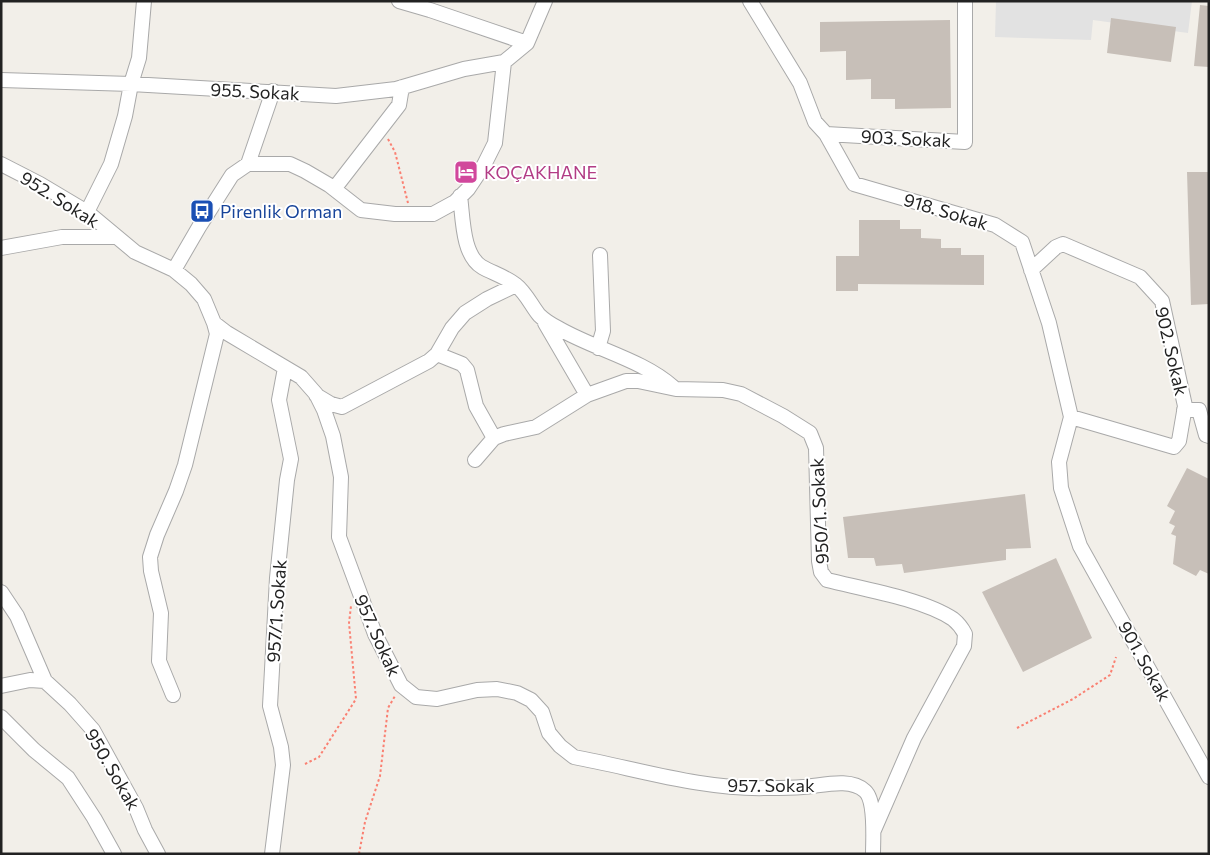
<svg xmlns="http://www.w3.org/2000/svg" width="1210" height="855" viewBox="0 0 1210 855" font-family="Commissioner,sans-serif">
  <rect width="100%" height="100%" fill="#f2efe9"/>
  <!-- parking -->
  <path fill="#e2e2e2" d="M 996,1 L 1192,1 L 1188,33 L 1093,20 L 1091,40 L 995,37 Z"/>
  <!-- building -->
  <path fill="#c7bfb8" d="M 1200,5 L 1209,6 L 1209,67 L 1194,66 Z
    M 1111,18 L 1176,27 L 1171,62 L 1107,53 Z
    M 950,20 L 951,108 L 895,109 L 895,99 L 871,99 L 871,79 L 846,80 L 846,51 L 820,52 L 820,22 Z
    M 1187,172 L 1209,172 L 1209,304 L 1191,305 Z
    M 859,220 L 900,220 L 900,229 L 921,229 L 921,238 L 941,239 L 941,248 L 961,248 L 961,255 L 984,255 L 984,285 L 858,284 L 858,291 L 836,291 L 836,256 L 859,256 Z
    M 1187,468 L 1209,479 L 1209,574 L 1200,570 L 1196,576 L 1173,564 L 1176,536 L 1171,534 L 1175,526 L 1169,523 L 1175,511 L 1167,506 Z
    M 1025,494 L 1031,548 L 1006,549 L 1006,560 L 904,573 L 902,564 L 876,566 L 874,558 L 848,558 L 843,517 Z
    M 1056,558 L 1092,638 L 1023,672 L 982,592 Z"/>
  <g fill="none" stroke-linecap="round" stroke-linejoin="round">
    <!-- minor casing -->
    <g stroke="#a9a9a9" stroke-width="16">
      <path id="minor" d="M 399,1 L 430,10 L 527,43
        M 750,1 L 800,83 L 815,122 L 826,134 L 854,184 L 995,225 L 1022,242 L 1049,323 L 1071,417 L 1059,462 L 1061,488 L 1080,546 L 1209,777
        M 1,80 L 131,84 L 336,96 L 396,89 L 464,69 L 504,62
        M 826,134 L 965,142 L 965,1
        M 1,164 L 40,184 L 87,212 L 135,252 L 174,270 L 199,227 L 232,175 L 248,164 L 290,164 L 305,171 L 329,185 L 361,210 L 395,214 L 433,214 L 455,202 L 468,189 L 484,165 L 495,143 L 504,62 L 527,43 L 545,1
        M 248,164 L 273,91
        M 334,189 L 399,105 L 402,87
        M 460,196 C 463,217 462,255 482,267 C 493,273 506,277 516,285 C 526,293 531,305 539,315 C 544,320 552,325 558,328 C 594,349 643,360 673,387
        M 87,212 L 111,164 L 125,116 L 131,84 L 139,58 L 144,1
        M 1,248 L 62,237 L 117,237
        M 174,270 L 191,284 L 204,299 L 214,323 L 227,333 L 301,377 L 316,394 L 324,410 L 333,436 L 341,477 L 339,537 L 375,634 L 401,685 L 416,697 L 437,699 L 477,690 L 497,689 L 517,693 L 531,700 L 542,712 L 549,733 L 560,746 L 574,757 C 638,769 703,790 768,788 C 780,788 791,788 803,787 C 821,786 850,777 865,791 C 876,801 873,839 873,854
        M 1031,270 L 1056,247 L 1063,244 L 1140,277 L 1162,301 L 1185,406 L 1179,441 L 1174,447 L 1071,417
        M 545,323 L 587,395
        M 598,348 L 603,331 L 600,255
        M 437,354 L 462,364 L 467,370 L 476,406 L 494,438
        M 316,395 L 331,404 L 342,407 L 429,361 L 437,354 L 452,328 L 465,313 L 487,299 L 516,285
        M 1184,410 L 1199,410 L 1206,435 L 1209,436
        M 475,460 L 494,438 L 504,434 L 536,427 L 587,395 L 626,381 L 638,381 L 676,389 L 723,390 L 741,394 L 783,416 L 810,433 L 816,448 L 819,561 L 821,572 L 827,580 C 863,589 923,599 953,619 C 958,623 962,628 965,634 L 964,646 L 914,738 L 874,830
        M 1,592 L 17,616 L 45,681
        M 1,686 L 30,680 L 45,681 L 70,704 L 93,730 L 136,808 L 145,830 L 158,854
        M 173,695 L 159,661 L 161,613 L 151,571 L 150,557 L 157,535 L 176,491 L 185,465 L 217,334 L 214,323
        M 1,717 L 34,750 L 68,778 L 94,818 L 114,854
        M 272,854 L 283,765 L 281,747 L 270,706 L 277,578 L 287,480 L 291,459 L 279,400 L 285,368"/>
    </g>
    <!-- path -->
    <path stroke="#fa8072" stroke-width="2" stroke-dasharray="2.5 2.5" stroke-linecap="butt" d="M 388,139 L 395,152 L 408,203
      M 1017,728 L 1073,699 L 1110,675 L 1116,657
      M 305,764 L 319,757 L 356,699 L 349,623 L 351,606
      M 359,854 L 365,822 L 380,776 L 388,708 L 395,696"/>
    <!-- minor -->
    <use href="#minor" stroke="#fff" stroke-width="14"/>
  </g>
  <!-- icons -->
  <defs>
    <g id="hotel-square" transform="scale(1.25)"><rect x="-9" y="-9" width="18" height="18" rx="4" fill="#d1479c" stroke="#fff"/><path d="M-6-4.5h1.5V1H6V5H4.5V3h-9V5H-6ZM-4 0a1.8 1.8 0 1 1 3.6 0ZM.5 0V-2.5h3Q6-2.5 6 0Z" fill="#fff"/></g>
    <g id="bus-square" transform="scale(1.25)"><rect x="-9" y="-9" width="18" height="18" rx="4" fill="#1a4fb4" stroke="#fff"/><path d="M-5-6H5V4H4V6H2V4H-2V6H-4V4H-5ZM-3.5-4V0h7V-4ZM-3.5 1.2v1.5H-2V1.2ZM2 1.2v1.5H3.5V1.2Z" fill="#fff"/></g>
  </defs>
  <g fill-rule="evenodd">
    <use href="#hotel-square" x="466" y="172"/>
    <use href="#bus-square" x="202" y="211"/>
  </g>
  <g text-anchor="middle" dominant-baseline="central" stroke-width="4" stroke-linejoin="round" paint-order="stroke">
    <!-- street labels -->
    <g font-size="18" fill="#222" stroke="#fff">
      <text transform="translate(255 91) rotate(3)">955. Sokak</text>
      <text transform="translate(906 138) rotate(3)">903. Sokak</text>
      <text transform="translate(60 199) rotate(32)">952. Sokak</text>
      <text transform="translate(946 211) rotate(17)">918. Sokak</text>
      <text transform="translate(1172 351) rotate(77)">902. Sokak</text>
      <text transform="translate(819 511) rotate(-93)">950/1. Sokak</text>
      <text transform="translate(276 611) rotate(-86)">957/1. Sokak</text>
      <text transform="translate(378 635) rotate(66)">957. Sokak</text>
      <text transform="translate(1145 661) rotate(61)">901. Sokak</text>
      <text transform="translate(113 769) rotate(60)">950. Sokak</text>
      <text x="771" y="785">957. Sokak</text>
    </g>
    <!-- hotel labels -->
    <g font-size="18" fill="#b23c85" stroke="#fff" text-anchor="start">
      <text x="484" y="172">KOÇAKHANE</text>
    </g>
    <!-- transit labels -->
    <g font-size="18" fill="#164399" stroke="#fff" text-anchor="start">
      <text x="220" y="211">Pirenlik Orman</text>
    </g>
  </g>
  <!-- border -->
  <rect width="1210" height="855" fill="none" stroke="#222222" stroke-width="5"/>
</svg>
